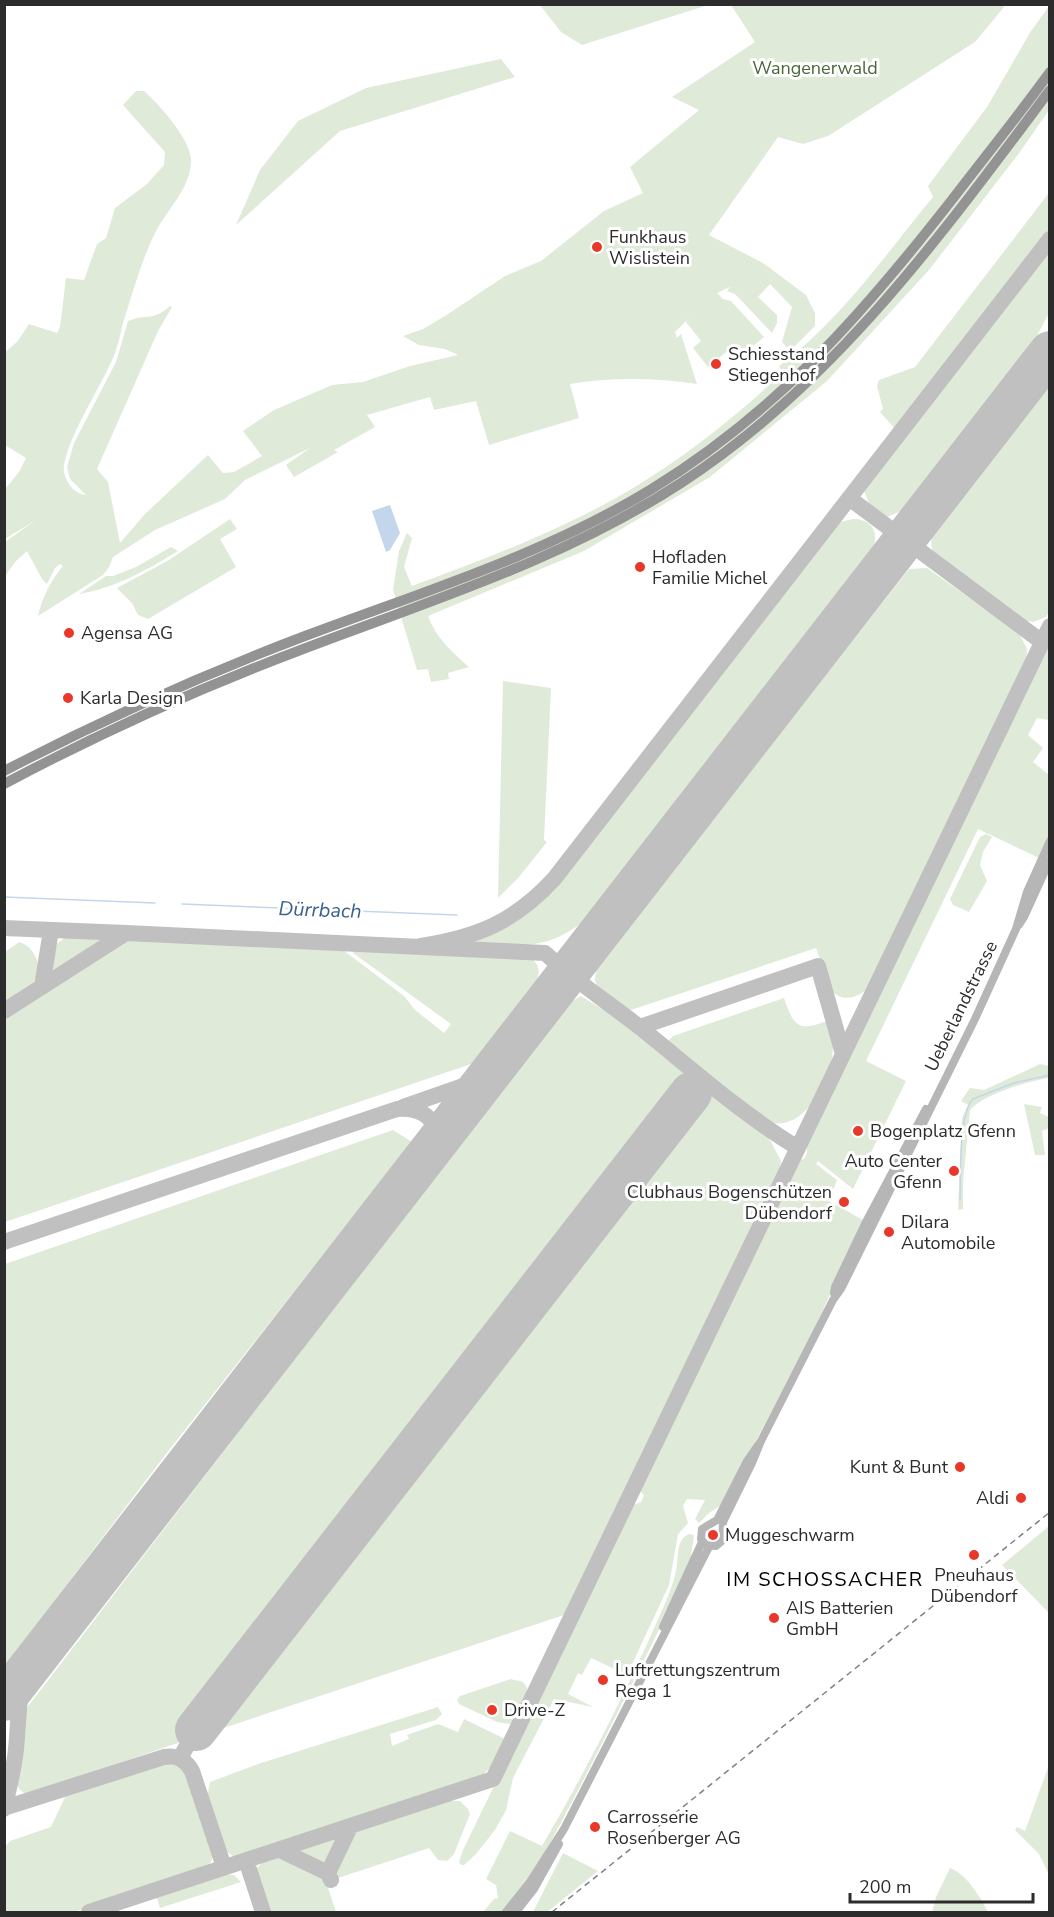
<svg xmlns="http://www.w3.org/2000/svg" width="1054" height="1917" viewBox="0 0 1054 1917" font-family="'Nunito Sans',sans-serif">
  <rect width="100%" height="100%" fill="#fff"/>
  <!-- green -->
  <path fill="#e0ead9" d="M 540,5 L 708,5 L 582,45 L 561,32 Z
    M 731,5 L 1002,4 L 1004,7 L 975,42 L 828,136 L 803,144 L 778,137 L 709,235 L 763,263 L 806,295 L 815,313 L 815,326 L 790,351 L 782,342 L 792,307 L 770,284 L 758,297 L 777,315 L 777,323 L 772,333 L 735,294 L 727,291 L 730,287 L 717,293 L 723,299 L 731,301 L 764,337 L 738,359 L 730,349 L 708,367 L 693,348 L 701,341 L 686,322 L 690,317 L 675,332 L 677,338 L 681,334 L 697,384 C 656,378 611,377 570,384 L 579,418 L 489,445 L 476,401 L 434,410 L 430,397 L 367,415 L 375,427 L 334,450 L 338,452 L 294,477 L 286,465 L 310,448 L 245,480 L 225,499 L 155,530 L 113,557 L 109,567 L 103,575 L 38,616 C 42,598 51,580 63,566 L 60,564 L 55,568 L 47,584 L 42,579 L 27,551 L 16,561 L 5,576 L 5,542 L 36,520 L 5,539 L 5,489 L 19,472 L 26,458 L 5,445 L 5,352 L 17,342 L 29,324 L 57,333 L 60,327 L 66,278 L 84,280 L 97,244 L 106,238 L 115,208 L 147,184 L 164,165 L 165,152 L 123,105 L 136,91 L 144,91 C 159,104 192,141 191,161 C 190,190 167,209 155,233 C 142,259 132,295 123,323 C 120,335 118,347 113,358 C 99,390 70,433 64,465 C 62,478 73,494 86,495 L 70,479 L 67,467 L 74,443 L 116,362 L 128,321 C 147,313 152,322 170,306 L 172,307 L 158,331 L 97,469 L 108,482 L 120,543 L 145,514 L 208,455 L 223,473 L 234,472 L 262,456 L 243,431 L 274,410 L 332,385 L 363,382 L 410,366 L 458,355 L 445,349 L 419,345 L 403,336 L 423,329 L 445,316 L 505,276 L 541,261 L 604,211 L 643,193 L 630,167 L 699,110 L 672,97 L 755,42 Z
    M 1049,6 L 1049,110 L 1020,152 L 929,270 L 827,381 L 710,477 L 584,551 L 428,616 C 436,638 452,652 469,667 L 448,673 L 449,679 L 431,682 L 428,669 L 417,670 L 393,590 L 399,551 L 407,533 L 412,538 L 404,567 L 412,586 C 465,566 518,547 569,522 C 647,486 720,432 782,373 L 779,366 C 839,322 886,254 933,197 L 928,186 L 987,107 L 1031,31 Z
    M 501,59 L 515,77 L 340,131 L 236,225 L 260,170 L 298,121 L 366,88 Z
    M 1049,193 L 1049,231 L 896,430 L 880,412 L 883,409 L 877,386 L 879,380 L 915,367 Z
    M 1049,246 L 1049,313 L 1033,343 L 904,510 L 887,517 C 872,512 867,501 863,487 Z
    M 1049,380 L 1049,612 L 1046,617 L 1033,622 L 1013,618 L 935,557 C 931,548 930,542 933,533 Z
    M 230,519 L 237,529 L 220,539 L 236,567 L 148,619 L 138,615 L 132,603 L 117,588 L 169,560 Z
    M 853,519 C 873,519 880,534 872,551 L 586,919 C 550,950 521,946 476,944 L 474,939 C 505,927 529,910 552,887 L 829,530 L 840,522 Z
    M 171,547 L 178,551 C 147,570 115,588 79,594 L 106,576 L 113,576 L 136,567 Z
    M 927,568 L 1019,633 L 1027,649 L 1026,663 L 871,986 C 860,997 841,1005 830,988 C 823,976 821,960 816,948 L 631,1010 C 617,1006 597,995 595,979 C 595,975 597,969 597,964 L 909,569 Z
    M 1049,637 L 1049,720 L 1037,718 L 1028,735 L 1043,748 L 1033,762 L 1049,775 L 1050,860 L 1041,859 L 978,829 L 866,1061 L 906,1081 L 853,1189 L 818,1161 L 816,1164 L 837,1180 L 829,1201 L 863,1220 L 814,1330 L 723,1504 L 709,1513 L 699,1523 L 695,1519 L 705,1500 L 687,1499 L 683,1506 L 688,1523 L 678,1534 L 669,1585 L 627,1675 L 591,1658 L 582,1675 L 578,1673 L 568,1694 L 593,1707 L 554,1699 L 513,1778 L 506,1810 L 495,1830 L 476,1854 L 464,1865 L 461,1865 L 459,1862 L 463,1850 L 630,1506 L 641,1502 L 644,1495 L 638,1489 L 798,1160 L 804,1159 L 807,1153 L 806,1143 Z
    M 503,681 L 551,688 L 544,840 L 547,842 L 519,877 L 498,898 Z
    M 986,834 L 992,837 L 983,852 L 980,865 L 987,881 L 969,912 L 953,905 L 950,899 L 980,837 Z
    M 67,936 L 110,938 L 49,976 L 54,946 Z
    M 156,939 L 339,947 L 404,996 L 415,1010 L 444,1033 L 451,1024 L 353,953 L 354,948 L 525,955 C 538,962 541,967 537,981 L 474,1063 L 5,1222 L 5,1017 L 96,958 L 130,940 Z
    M 19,942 C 28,945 32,949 36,958 C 48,982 21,995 5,1006 L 5,952 Z
    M 581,996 L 613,1016 L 768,1136 L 781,1161 L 780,1168 L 564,1615 L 163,1748 L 31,1794 C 23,1795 18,1789 16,1782 L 26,1709 L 567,1004 Z
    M 784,998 C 794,1028 799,1032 829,1020 C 833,1032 834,1045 832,1058 C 828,1083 805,1128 774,1123 C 770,1122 765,1119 760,1118 L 674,1049 L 668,1041 L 673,1036 Z
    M 1040,1064 L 1049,1066 L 1049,1078 C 1029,1081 984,1094 970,1110 L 963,1182 L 963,1209 L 958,1210 L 962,1118 L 968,1105 L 961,1101 L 970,1088 L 984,1090 Z
    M 1024,1104 L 1042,1107 L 1040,1113 L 1049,1117 L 1049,1128 L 1042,1131 L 1045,1155 L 1035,1155 Z
    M 393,1130 L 412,1142 L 166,1454 L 5,1666 L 5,1264 Z
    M 1049,1526 L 1049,1613 L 1002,1565 Z
    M 689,1534 L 694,1535 L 690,1563 L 655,1638 L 584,1779 L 548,1847 L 527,1882 L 501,1912 L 483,1912 L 494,1899 L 498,1898 L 496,1885 L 486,1879 L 510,1831 L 542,1846 C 588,1767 630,1685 666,1601 C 670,1591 674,1581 676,1571 C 679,1558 675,1540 689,1534 Z
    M 511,1679 C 512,1680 520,1681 521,1681 C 537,1690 520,1718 510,1724 L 497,1722 L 459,1704 L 457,1700 L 460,1696 Z
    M 438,1707 L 442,1714 L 436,1720 L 390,1734 L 392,1746 L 409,1739 L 407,1735 L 438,1724 L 458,1732 L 464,1719 L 505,1739 L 506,1742 C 497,1761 489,1772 471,1783 L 243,1857 L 234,1857 L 224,1850 L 207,1798 L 210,1782 L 258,1764 Z
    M 162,1762 L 179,1766 L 189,1776 L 214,1852 L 211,1862 L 199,1871 L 74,1912 L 5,1912 L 5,1847 L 10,1841 L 51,1827 L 65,1797 Z
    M 1049,1765 L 1049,1875 L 1039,1854 L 1015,1830 L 1017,1827 L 1025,1831 Z
    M 443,1801 L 460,1801 L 468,1809 L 470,1814 L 454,1854 L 447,1861 L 438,1860 L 429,1848 L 326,1882 L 336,1912 L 265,1912 C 260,1896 246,1874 263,1862 Z
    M 563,1853 L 598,1871 L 547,1912 L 533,1912 Z
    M 950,1868 C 968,1875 979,1896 988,1912 L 932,1912 L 936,1897 Z
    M 224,1874 L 234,1875 L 241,1882 L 160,1908 L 156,1895 Z"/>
  <!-- water -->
  <path fill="#c4d6eb" d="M 390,505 L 400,533 L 390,550 L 386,552 L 372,511 Z"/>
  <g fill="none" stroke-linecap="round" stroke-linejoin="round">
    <!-- stream -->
    <path stroke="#c4d6eb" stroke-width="1.5" d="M 4,897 L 155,903
      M 182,904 L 457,915
      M 960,1200 C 961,1177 958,1115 973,1099 L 1014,1083 L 1050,1075"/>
    <!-- taxiway -->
    <path stroke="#c0c0c0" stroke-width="16" d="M 849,498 L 1042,642
      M 4,928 L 126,933
      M 421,946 C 478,937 514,922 554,879 L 1050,239
      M 42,987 L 51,930
      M 4,1011 L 126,933 L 545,953 C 575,981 609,1003 642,1029 C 693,1070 742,1114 798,1148
      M 640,1027 L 818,966 L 843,1054
      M 691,1093 L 702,1078
      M 403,1107 L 480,1080 L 492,1070 L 521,1032
      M 4,1242 L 397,1109 C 414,1108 431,1112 436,1131 C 436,1134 437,1137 436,1140 C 433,1149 424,1157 418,1164
      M 180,1758 L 196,1730
      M 4,1808 L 164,1757 C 177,1755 185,1759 192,1771 L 224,1867
      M 4,1809 C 9,1789 14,1769 16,1749 C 19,1721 17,1696 28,1670
      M 280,1850 L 328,1873
      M 246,1860 L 263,1912
      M 331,1880 L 328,1873 L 350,1827
      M 89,1912 L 493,1779 L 1050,626"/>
    <!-- runway -->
    <path stroke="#c0c0c0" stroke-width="42" d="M 4,1700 L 1050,352
      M 196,1730 L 691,1093"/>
    <!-- secondary -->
    <path stroke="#b6b6b6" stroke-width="8" d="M 1019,925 L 1024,917 L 1050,860
      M 834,1293 L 835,1287 L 866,1222 L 926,1109
      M 761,1441 L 747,1461 L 717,1520 L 702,1529 L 701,1539 L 706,1545 L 716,1546 L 722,1541 L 723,1522 L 752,1463 L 761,1441 L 833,1300 L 841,1289 L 975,1019 L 1016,929 L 1027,892 L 1050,841
      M 663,1627 L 702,1542
      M 506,1912 L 530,1882 L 564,1829 L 709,1547
      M 516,1912 L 534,1889 L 559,1844"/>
    <!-- highway -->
    <path stroke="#939393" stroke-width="10" d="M 4,771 C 102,720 202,675 305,636 C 422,592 543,555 650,490 C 777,412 861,316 951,201 C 984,158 1018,116 1050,72
      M 4,784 C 100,733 197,689 298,651 C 429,601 563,560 681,483 C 834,384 942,234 1050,90"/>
    <!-- rail -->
    <path stroke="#818181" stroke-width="1.5" stroke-dasharray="6 4.5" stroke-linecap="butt" d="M 552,1912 L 1050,1512"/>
  </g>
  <!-- markers -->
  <g fill="#e7382a" stroke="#fff" stroke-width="2">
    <circle cx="597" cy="247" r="6"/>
    <circle cx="716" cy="364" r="6"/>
    <circle cx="640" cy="567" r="6"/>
    <circle cx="69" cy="633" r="6"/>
    <circle cx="68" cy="698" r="6"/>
    <circle cx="858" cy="1131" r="6"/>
    <circle cx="954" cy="1171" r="6"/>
    <circle cx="844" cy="1202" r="6"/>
    <circle cx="889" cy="1232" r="6"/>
    <circle cx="960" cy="1467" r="6"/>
    <circle cx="1021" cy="1498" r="6"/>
    <circle cx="713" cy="1535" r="6"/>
    <circle cx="974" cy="1555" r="6"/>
    <circle cx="774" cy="1618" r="6"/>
    <circle cx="603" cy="1680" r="6"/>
    <circle cx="492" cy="1710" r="6"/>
    <circle cx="595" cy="1827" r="6"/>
  </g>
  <g text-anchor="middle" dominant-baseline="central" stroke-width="6" stroke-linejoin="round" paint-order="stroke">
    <!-- park labels -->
    <g font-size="18" fill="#486839" stroke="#fff">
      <text x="815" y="68">Wangenerwald</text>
    </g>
    <!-- poi labels -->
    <g font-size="18" fill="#2c2c2c" stroke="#fff" text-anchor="start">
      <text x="609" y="237">Funkhaus<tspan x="609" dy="21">Wislistein</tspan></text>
      <text x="728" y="354">Schiesstand<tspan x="728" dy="21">Stiegenhof</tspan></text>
      <text x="652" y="557">Hofladen<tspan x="652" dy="21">Familie Michel</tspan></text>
      <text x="81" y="633">Agensa AG</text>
      <text x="80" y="698">Karla Design</text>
      <text x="870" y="1131">Bogenplatz Gfenn</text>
      <text x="942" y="1161" text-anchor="end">Auto Center<tspan x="942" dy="21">Gfenn</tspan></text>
      <text x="832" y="1192" text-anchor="end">Clubhaus Bogenschützen<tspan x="832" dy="21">Dübendorf</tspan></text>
      <text x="901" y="1222">Dilara<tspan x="901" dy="21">Automobile</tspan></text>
      <text x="948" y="1467" text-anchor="end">Kunt &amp; Bunt</text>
      <text x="1009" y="1498" text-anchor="end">Aldi</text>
      <text x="725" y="1535">Muggeschwarm</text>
      <text x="974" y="1575" text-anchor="middle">Pneuhaus<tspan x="974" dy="21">Dübendorf</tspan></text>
      <text x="786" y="1608">AIS Batterien<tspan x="786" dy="21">GmbH</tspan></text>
      <text x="615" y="1670">Luftrettungszentrum<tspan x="615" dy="21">Rega 1</tspan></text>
      <text x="504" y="1710">Drive-Z</text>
      <text x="607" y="1817">Carrosserie<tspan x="607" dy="21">Rosenberger AG</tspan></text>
    </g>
    <!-- street labels -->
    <g font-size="18" fill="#2c2c2c" stroke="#fff">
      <text transform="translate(961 1006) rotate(-64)">Ueberlandstrasse</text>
    </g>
    <!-- water labels -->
    <g font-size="20" font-style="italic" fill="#3a618e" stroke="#fff">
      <text transform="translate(320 910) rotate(2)">Dürrbach</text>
    </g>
    <!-- neighbourhood labels -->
    <g font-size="20" letter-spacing="1.5" fill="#000" stroke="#fff">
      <text x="825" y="1579">IM SCHOSSACHER</text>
    </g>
  </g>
  <!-- border -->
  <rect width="1054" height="1917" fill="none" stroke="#2c2c2c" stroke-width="12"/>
  <!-- scale -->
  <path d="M850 1893v9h183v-9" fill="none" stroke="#2c2c2c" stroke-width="3"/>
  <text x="859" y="1893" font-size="18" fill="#2c2c2c" stroke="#ffffff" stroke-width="4.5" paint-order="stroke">200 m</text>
</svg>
